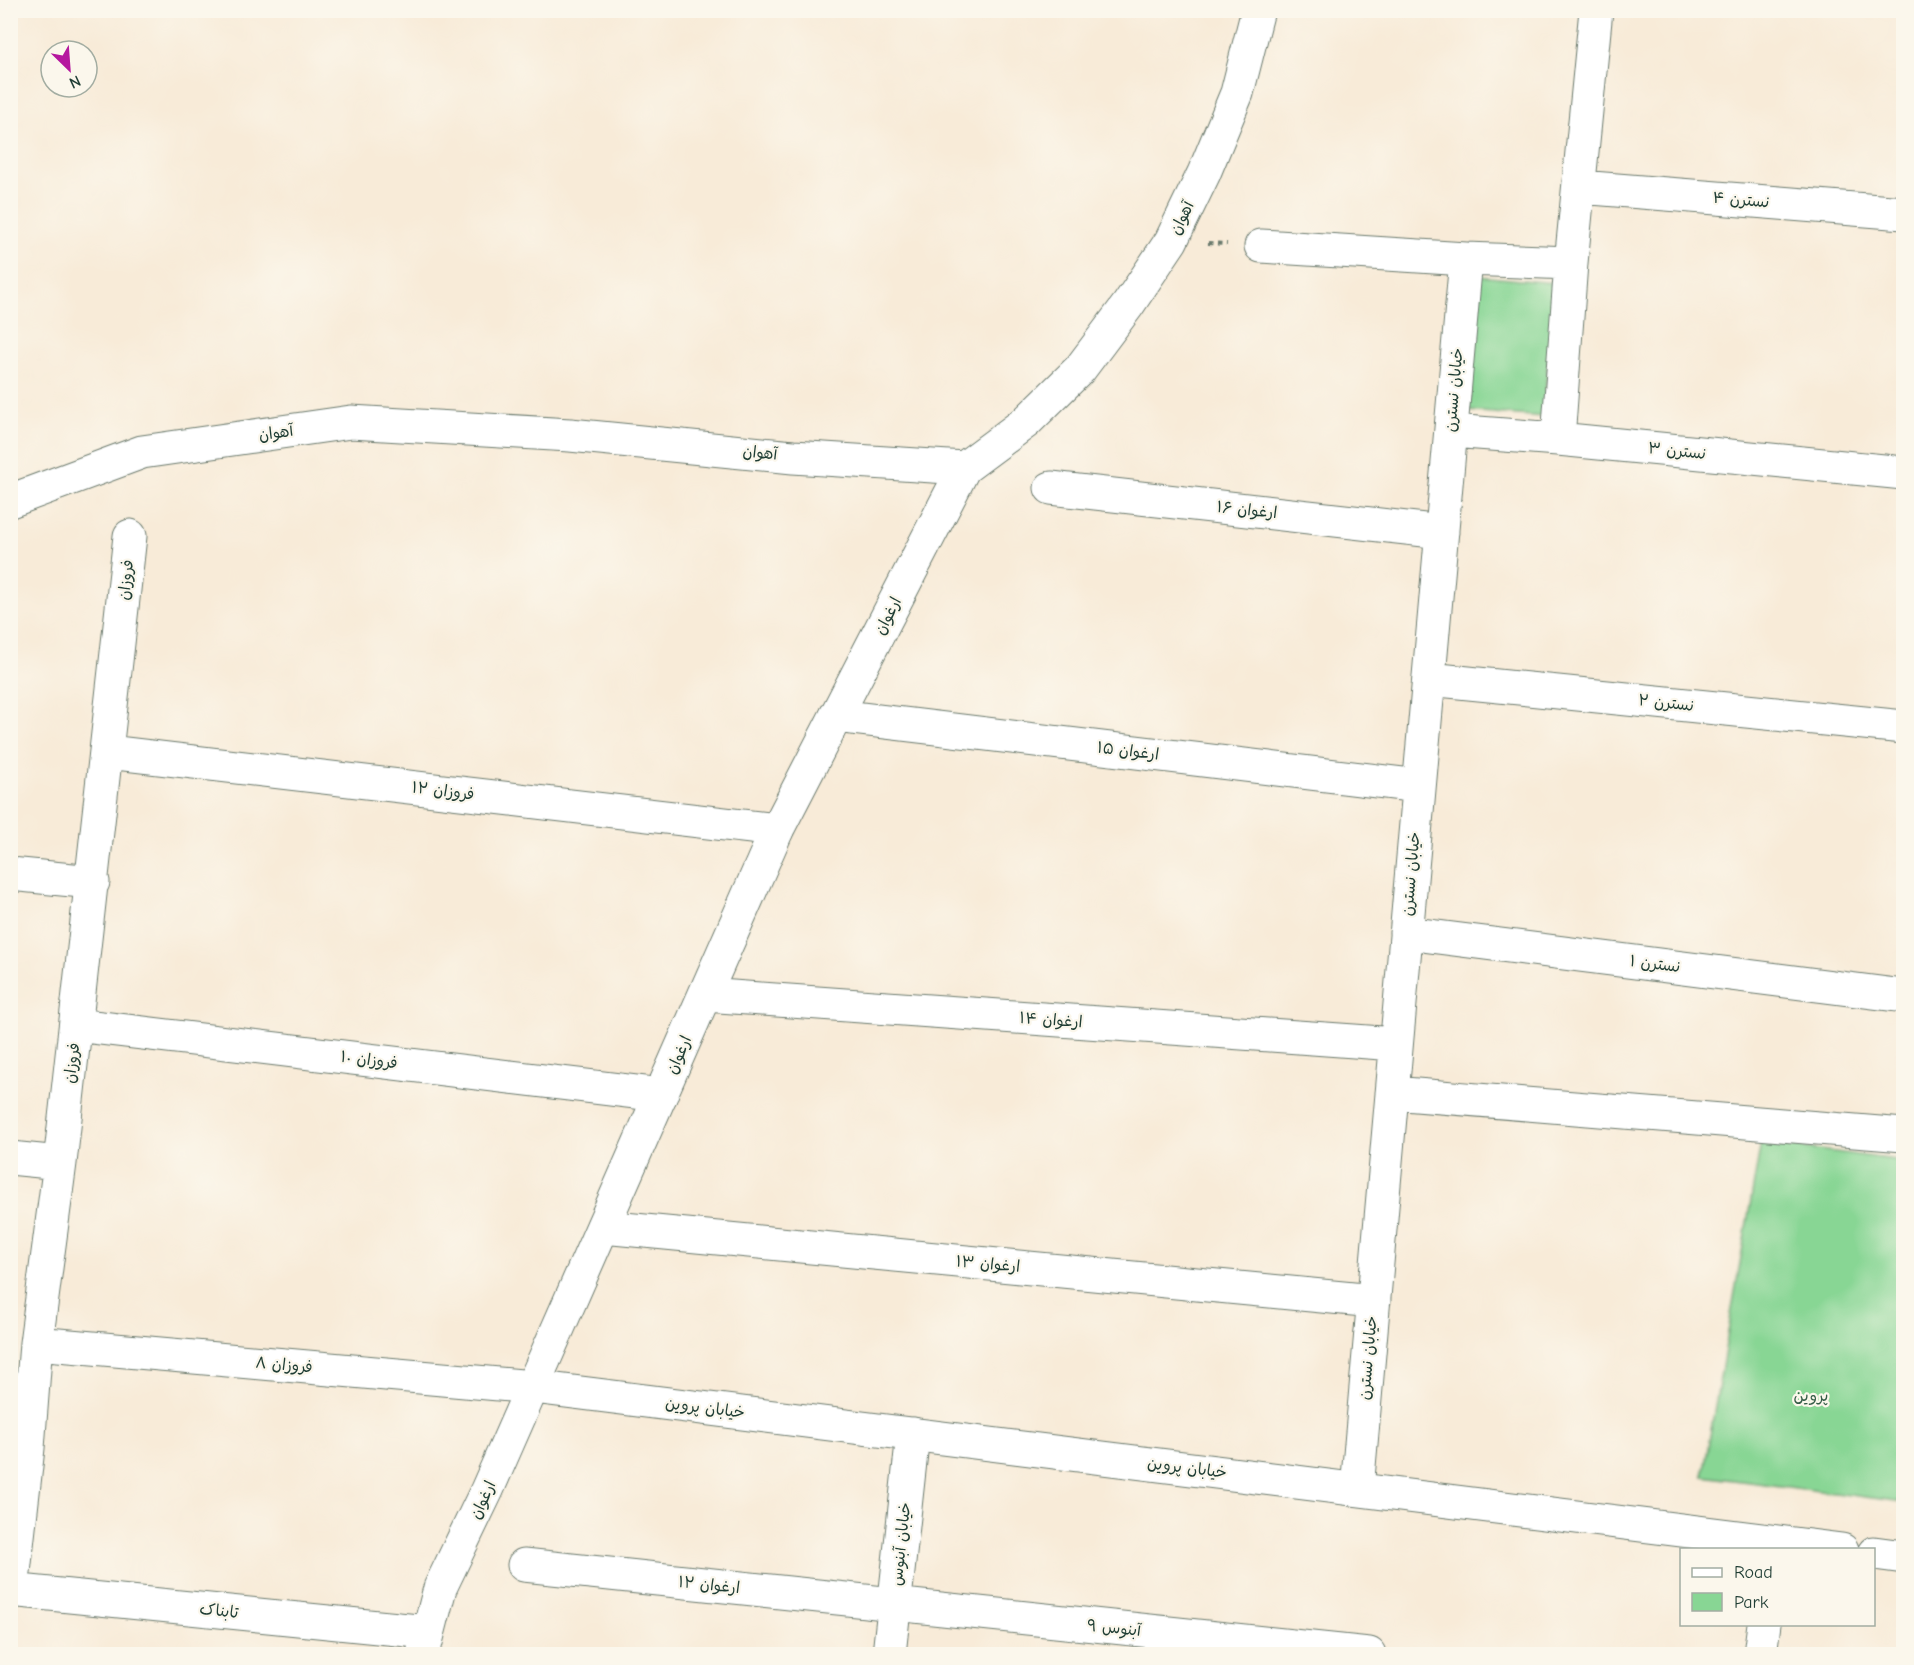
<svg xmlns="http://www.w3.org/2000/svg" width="1914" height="1665" viewBox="0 0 1914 1665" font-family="'Comic Neue','Playpen Sans Arabic',sans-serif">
  <rect width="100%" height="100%" fill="#fbf7ec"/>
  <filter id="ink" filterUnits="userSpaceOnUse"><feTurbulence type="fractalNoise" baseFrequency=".0167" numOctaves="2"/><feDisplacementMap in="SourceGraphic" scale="12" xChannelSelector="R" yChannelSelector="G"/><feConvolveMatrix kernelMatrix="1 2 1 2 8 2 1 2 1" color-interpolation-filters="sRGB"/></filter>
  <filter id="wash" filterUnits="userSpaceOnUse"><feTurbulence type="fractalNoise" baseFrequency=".008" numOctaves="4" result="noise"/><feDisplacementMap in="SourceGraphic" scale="24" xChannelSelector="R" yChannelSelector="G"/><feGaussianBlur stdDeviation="1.35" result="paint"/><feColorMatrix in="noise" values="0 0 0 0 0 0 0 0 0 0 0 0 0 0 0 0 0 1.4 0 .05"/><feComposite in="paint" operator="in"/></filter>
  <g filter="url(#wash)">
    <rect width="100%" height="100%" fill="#f8ebd8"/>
    <!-- green -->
    <path fill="#88d694" stroke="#548a64" stroke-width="1.5" d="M 1479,276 L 1555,283 L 1543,417 L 1468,411 Z
      M 1761,1142 L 1903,1161 L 1903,1502 L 1703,1476 Z"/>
  </g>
  <g filter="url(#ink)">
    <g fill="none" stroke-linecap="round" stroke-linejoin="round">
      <!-- minor casing -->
      <g stroke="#6b7a6d" stroke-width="35">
        <path id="minor" d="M 1579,187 L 1904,213
          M 1261,246 L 1466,259 L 1571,263
          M 1451,431 L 1558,439 L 1904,473
          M 1558,439 L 1571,263 L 1596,10
          M 1051,488 L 1442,532
          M 10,501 L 142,452 L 351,422 L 570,435 L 793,457 L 964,468
          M 1429,679 L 1904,727
          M 836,716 L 1419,786
          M 108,752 L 777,830
          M 10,874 L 93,882
          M 1406,933 L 1904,996
          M 705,995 L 1396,1044
          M 76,1025 L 661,1095
          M 1392,1093 L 1904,1135
          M 10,1158 L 60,1163
          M 603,1227 L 1374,1301
          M 36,1343 L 533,1387
          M 1357,1489 L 1466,259
          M 524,1565 L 1369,1654
          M 10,1590 L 428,1632
          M 12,1590 L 28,1448 L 36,1343 L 60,1163 L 130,536
          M 889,1654 L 913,1434
          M 1760,1654 L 1764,1624"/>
      </g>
      <!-- tertiary casing -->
      <g stroke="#6b7a6d" stroke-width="35">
        <path id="tertiary" d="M 533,1387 L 1842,1550
          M 1874,1553 L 1904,1557
          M 423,1654 L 440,1588 L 487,1490 L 777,830 L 964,468 L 1026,422 L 1080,369 L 1128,305 L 1171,241 L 1204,173 L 1237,93 L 1258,10"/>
      </g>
      <!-- path -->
      <path stroke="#6b7a6d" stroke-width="4" stroke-dasharray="4.5 4.5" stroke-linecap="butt" d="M 1208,243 L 1227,244"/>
      <!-- minor -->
      <use href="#minor" stroke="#fff" stroke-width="33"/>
      <!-- tertiary -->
      <use href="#tertiary" stroke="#fff" stroke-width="33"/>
    </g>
  </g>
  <g text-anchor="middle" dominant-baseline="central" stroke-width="4.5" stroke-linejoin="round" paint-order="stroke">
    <!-- street labels -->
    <g font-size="16" fill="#1f3d34" stroke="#fbf7ec">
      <text transform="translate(1741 200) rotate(5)">نسترن ۴</text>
      <text transform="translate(1182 218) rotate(-64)">آهوان</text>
      <text transform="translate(1454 390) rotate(-85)">خیابان نسترن</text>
      <text transform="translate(276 433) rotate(-8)">آهوان</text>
      <text transform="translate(1677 451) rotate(6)">نسترن ۳</text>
      <text transform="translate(760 453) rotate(5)">آهوان</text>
      <text transform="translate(1247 510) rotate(6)">ارغوان ۱۶</text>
      <text transform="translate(126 580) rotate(-84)">فروزان</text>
      <text transform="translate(888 616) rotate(-63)">ارغوان</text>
      <text transform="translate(1666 703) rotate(6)">نسترن ۲</text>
      <text transform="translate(1128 751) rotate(7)">ارغوان ۱۵</text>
      <text transform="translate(443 791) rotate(7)">فروزان ۱۲</text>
      <text transform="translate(1411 874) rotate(-85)">خیابان نسترن</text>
      <text transform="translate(1655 964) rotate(7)">نسترن ۱</text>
      <text transform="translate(1051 1020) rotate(4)">ارغوان ۱۴</text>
      <text transform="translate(679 1055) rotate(-66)">ارغوان</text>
      <text transform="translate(369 1060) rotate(7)">فروزان ۱۰</text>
      <text transform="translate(72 1063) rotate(-83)">فروزان</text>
      <text transform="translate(988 1264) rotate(5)">ارغوان ۱۳</text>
      <text transform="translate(1368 1358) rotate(-85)">خیابان نسترن</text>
      <text transform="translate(284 1365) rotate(5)">فروزان ۸</text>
      <text transform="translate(705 1408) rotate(7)">خیابان پروین</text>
      <text transform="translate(1187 1468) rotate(7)">خیابان پروین</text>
      <text transform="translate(483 1500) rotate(-65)">ارغوان</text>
      <text transform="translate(901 1544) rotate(-84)">خیابان آبنوس</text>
      <text transform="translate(709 1585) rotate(6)">ارغوان ۱۲</text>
      <text transform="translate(219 1611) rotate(6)">تابناک</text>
      <text transform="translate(1114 1628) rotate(6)">آبنوس ۹</text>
    </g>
    <!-- park labels -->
    <g font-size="16" fill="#345c47" stroke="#fbf7ec">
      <text x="1811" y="1396">پروین</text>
    </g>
  </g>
  <!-- margin -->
  <rect width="1914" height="1665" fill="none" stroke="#fbf7ec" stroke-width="36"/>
  <!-- legend -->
  <rect x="1680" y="1548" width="195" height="78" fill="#fbf7ec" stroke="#a3ada2" stroke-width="1.5"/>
  <rect x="1692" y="1568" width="30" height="9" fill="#ffffff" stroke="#a3ada2" stroke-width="1.5"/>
  <text x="1734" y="1578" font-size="18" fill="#1f3d34">Road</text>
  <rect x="1692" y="1593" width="30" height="18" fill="#88d694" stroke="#a3ada2" stroke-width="1.5"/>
  <text x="1734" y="1608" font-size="18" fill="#1f3d34">Park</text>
  <!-- north arrow -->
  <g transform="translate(69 69) rotate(155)"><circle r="28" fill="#fbf7ec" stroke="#a3ada2" stroke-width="1.5"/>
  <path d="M0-4.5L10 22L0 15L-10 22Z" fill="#b5179e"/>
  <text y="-9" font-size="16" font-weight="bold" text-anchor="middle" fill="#1f3d34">N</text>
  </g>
</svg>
